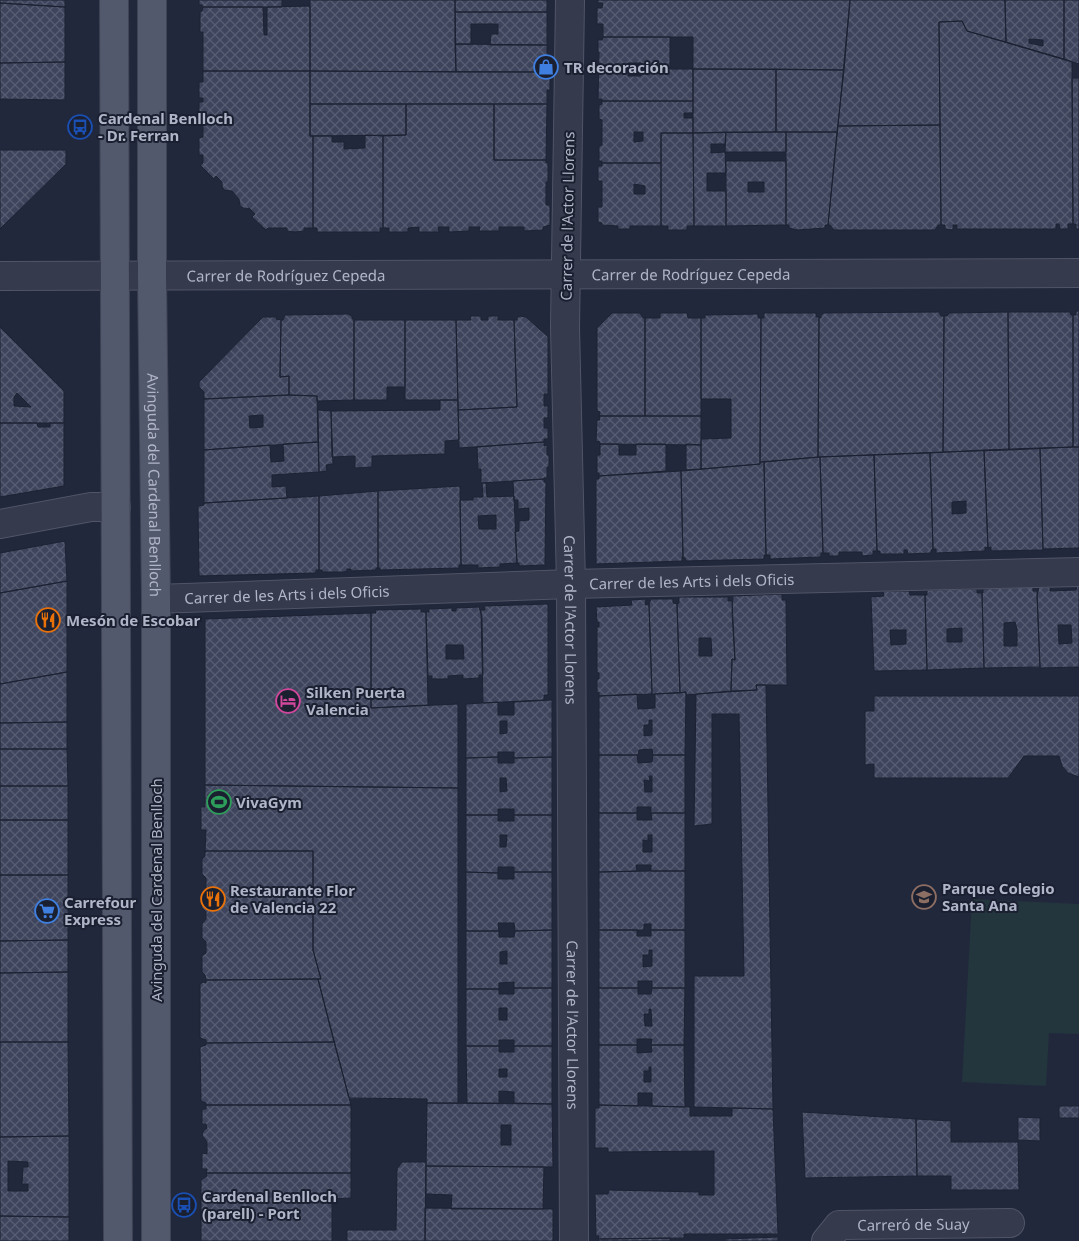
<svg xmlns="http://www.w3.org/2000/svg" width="1079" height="1241" viewBox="0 0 1079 1241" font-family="'Noto Sans',sans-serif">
  <defs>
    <pattern id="building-cross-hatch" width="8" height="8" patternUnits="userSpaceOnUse" patternTransform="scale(1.25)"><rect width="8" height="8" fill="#3d445c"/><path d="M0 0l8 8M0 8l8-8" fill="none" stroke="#575d72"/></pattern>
  </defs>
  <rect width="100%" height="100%" fill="#21283c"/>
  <!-- pitch -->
  <path fill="#23353d" d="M 972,899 L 1079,904 L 1079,1034 L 1049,1033 L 1046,1086 L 962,1082 Z"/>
  <!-- building -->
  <path fill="url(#building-cross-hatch)" stroke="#1d2233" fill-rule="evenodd" d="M 0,0 L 65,0 L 65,7 L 0,3 Z
    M 199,0 L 282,0 L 282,7 L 203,7 L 202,5 L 199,5 Z
    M 310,0 L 455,0 L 456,72 L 310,71 Z
    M 455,0 L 547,0 L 547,12 L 455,12 Z
    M 598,0 L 850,0 L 844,70 L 693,69 L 693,37 L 603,37 L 603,24 L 597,24 L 597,8 L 602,8 L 603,3 L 598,3 Z
    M 850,0 L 1005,0 L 1006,42 L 967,31 L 962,21 L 939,22 L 940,125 L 838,126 Z
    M 1005,0 L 1064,0 L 1064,59 L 1006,42 ZM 1029,39 L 1043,40 L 1043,46 L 1029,43 Z
    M 1064,0 L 1079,0 L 1079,64 L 1064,59 Z
    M 0,3 L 65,7 L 65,62 L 0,63 Z
    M 310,6 L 310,71 L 203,71 L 203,32 L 200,32 L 200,12 L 202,11 L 203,7 L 263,7 L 264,35 L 267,35 L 267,7 Z
    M 455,12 L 547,12 L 547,45 L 490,45 L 491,34 L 498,34 L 498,24 L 471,24 L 471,44 L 455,44 Z
    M 962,21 L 967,31 L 1072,62 L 1073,224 L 1068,224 L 1068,229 L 1060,229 L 1059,224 L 1056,224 L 1056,229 L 957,229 L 957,225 L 953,225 L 953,230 L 945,229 L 945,225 L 941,225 L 939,22 Z
    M 603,37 L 670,37 L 670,69 L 693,69 L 693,101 L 602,101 L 602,99 L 598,99 L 599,52 L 598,52 L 598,40 L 602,40 ZM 628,63 L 641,63 L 641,76 L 628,76 Z
    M 455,44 L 547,45 L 547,72 L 456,72 Z
    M 65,62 L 65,100 L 0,99 L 0,63 Z
    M 693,69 L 776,69 L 776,132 L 693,133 Z
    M 776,69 L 844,70 L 837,132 L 776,132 Z
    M 203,71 L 310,71 L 310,136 L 313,136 L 313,228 L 304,228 L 304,231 L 295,232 L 287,231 L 287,228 L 268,228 L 266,230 L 252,217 L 255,214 L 249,208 L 245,209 L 240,206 L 239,199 L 232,191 L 224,190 L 222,186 L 222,182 L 216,176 L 214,179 L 200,165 L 203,163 L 203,155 L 199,155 L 199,138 L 203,137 L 203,118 L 199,119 L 199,102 L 203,102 L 203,98 L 199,98 L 199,82 L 203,82 Z
    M 310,71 L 547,72 L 547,75 L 550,75 L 550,90 L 547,90 L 547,104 L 310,104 Z
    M 1072,78 L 1079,78 L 1079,229 L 1076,229 L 1076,224 L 1073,224 Z
    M 602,101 L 693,101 L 693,113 L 684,113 L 684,118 L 693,118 L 693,133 L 661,133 L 661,163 L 602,163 L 602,161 L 599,161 L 599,146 L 602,145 L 602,120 L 599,119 L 599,105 L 602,104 ZM 634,132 L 643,132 L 643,141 L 634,142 Z
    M 310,104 L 406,104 L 406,135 L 310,136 Z
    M 406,104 L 494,104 L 494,160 L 546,160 L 546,163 L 548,163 L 548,182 L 546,182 L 546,205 L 550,205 L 550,225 L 543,227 L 543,230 L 524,231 L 524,227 L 499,227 L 499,231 L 479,231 L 480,227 L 469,227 L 469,231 L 449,232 L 449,227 L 438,227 L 439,232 L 419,232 L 419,227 L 408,228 L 408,232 L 389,232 L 389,228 L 383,228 L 383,136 L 406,135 Z
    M 494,104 L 547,104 L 546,160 L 494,160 Z
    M 940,125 L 941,225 L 938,225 L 935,230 L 834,230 L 830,225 L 828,225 L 838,126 Z
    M 726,132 L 786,132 L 786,152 L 725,152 Z
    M 726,132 L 725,144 L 711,144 L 711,153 L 725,152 L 726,173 L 707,173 L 707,191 L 726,191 L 726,226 L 694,226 L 693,133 Z
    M 786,132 L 837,132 L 828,225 L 825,225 L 825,228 L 797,230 L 789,228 L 789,225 L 786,225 Z
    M 661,133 L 693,133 L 694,226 L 687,226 L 687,230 L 668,230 L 668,226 L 661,226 Z
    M 365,135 L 383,136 L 383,228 L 380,228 L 380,232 L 317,232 L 317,228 L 313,228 L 313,136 L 332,136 L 332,142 L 344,142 L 344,149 L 365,148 Z
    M 0,150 L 66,150 L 66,164 L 0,229 Z
    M 726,161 L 786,161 L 786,225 L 726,226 ZM 748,182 L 764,182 L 764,192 L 748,192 Z
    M 602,163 L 661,163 L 661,226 L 630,226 L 630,229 L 618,229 L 618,226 L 602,225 L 602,223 L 598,222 L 598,207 L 602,207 L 602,181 L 598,181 L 598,166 L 602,166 ZM 634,184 L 645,186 L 645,194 L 634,194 Z
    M 1076,311 L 1079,311 L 1079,447 L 1073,447 L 1073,315 L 1076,315 Z
    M 939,312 L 941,316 L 944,316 L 943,452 L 818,457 L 819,317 L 821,318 L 821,315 L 824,313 Z
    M 1008,312 L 1009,450 L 943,452 L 944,316 L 947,316 L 949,313 Z
    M 1008,312 L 1070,312 L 1071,315 L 1073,315 L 1073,447 L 1009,450 Z
    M 612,313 L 640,313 L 643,318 L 645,318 L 645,416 L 599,416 L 600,412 L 597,411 L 597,328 Z
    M 660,313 L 687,313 L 688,318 L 701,318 L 701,416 L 645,416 L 645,318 L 660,318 Z
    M 764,313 L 816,313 L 816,317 L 819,317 L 818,457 L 760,462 L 761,318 L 764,318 Z
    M 348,314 L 352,316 L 352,319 L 354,319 L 354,400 L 317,401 L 317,396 L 289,395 L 289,376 L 280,377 L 281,320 L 283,320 L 285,315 Z
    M 758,314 L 758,318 L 761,318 L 760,464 L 701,469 L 701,439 L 731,438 L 731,399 L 701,399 L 701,318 L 705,318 L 705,315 Z
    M 470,316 L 481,316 L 481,320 L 488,320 L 488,316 L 498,316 L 498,320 L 514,320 L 517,407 L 458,410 L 456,320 L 471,320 Z
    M 520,316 L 526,317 L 548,337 L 548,394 L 544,394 L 544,406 L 548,406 L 548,418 L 544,418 L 544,428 L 548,428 L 548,439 L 544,439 L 544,442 L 459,448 L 458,410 L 517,407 L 514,320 L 517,320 L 517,318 Z
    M 263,317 L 277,317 L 276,319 L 281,320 L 280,377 L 289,376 L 289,395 L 204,399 L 204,392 L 199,387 L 199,382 Z
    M 354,320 L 405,320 L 405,387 L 387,387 L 387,400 L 354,400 Z
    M 405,320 L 456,320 L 458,400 L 405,400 Z
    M 0,327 L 64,391 L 64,423 L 0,423 ZM 17,393 L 31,407 L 14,406 L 14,397 Z
    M 289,395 L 317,396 L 318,442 L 204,450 L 204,399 ZM 263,415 L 263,427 L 250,428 L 249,416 Z
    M 440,400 L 458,400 L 459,440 L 445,441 L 445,454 L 372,456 L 372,467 L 355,468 L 355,456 L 332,457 L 331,411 L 440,410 Z
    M 318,410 L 331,411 L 333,464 L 326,465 L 327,471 L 319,472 Z
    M 599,416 L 701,416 L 701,445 L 600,444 L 599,441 L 596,442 L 597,420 L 600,420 Z
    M 0,423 L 37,423 L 38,427 L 50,427 L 50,423 L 64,423 L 64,486 L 0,497 Z
    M 318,442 L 319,472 L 272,475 L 272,487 L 286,486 L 287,498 L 204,503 L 204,450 L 270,445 L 271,462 L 284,461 L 283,444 Z
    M 544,442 L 544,446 L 547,445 L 547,455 L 549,455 L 549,467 L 547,467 L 547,478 L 544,478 L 544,479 L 481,483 L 481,469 L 478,469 L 477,447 Z
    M 600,444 L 619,444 L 619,455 L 636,455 L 636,444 L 666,444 L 666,471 L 599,476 L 599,473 L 597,473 L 597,455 L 600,455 Z
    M 686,444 L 701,445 L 701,469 L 686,470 Z
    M 1073,447 L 1079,447 L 1079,548 L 1043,549 L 1040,448 Z
    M 1040,448 L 1043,550 L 991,551 L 991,547 L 988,548 L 984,450 Z
    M 984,450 L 988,548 L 985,547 L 985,551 L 936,553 L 936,549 L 933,549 L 930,453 ZM 966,501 L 966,513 L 952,514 L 952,502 Z
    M 930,453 L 933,549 L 931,550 L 931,553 L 908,554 L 907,550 L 904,550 L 904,554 L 880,554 L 880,551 L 877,551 L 874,455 Z
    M 874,455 L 877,551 L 873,551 L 873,555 L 862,556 L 862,552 L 839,552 L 839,556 L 829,556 L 829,553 L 823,553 L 820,457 Z
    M 820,457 L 823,553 L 821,553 L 821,557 L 770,559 L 770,555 L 766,555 L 764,462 Z
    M 760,462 L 764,462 L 766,555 L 764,555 L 764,559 L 686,561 L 685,558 L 683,557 L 681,471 L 760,464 Z
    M 681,471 L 683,557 L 682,557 L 682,561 L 596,564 L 596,479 L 599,479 L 599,476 Z
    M 544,479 L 544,482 L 546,482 L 545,565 L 519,566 L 519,563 L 517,563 L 515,532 L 519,531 L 519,521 L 529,520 L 529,508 L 518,509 L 518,500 L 514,500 L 513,481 Z
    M 482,483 L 486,483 L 487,497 L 514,496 L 517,563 L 500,564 L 500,567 L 478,568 L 478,565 L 461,565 L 460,500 L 473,500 L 473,497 L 483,497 ZM 496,515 L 496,529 L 479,529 L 478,516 Z
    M 460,486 L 461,565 L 459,565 L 459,568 L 380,570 L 380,568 L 378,568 L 378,491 Z
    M 378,491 L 378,568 L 376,568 L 376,570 L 351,571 L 351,569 L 347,569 L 347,571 L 344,572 L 322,572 L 322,570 L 319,570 L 319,496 Z
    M 319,496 L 319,570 L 316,570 L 316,573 L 199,576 L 198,506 L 204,505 L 204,503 Z
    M 65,541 L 67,581 L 0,593 L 0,553 Z
    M 67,581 L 67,672 L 0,684 L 0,593 Z
    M 1077,586 L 1079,586 L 1079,667 L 1040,668 L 1037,596 L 1039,587 L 1050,587 L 1050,591 L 1076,590 ZM 1058,625 L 1071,625 L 1072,643 L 1059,644 Z
    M 1033,587 L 1033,591 L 1037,591 L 1040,667 L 984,668 L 982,593 L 983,593 L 983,589 ZM 1015,622 L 1017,629 L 1017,646 L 1004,646 L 1004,623 Z
    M 977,589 L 977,593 L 982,593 L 984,668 L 927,670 L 925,595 L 927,595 L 927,590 ZM 962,628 L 962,642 L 947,642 L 947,629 Z
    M 883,591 L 909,591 L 910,595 L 925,595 L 927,670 L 874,671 L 871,597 L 884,596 ZM 890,630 L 906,630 L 906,644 L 891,645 Z
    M 782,594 L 782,600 L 786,600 L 787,685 L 756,685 L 757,690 L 731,691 L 732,659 L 735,660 L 732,613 L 733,596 Z
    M 679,597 L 728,597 L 728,601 L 732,601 L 735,660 L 732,659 L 731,691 L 686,695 L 686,692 L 680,693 L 677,604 L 679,603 ZM 699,638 L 711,638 L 712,656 L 699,656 Z
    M 646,599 L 645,605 L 649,604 L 652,694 L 599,696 L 599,692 L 597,693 L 597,679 L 599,679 L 599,673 L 597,672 L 597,627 L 599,627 L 599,622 L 597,622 L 596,607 L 632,605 L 631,600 Z
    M 651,599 L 673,599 L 673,603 L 677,604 L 680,693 L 652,694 L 649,604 Z
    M 548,604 L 548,695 L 544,695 L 544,700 L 483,703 L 481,610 L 485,610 L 484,606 Z
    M 479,607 L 482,617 L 483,675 L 479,675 L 479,678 L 463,679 L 463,675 L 448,676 L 448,679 L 432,679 L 432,676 L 428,676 L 426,612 L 429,612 L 429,609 L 452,608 L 452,611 L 456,611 L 456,608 ZM 446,645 L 463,645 L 464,659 L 446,659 Z
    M 421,609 L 421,612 L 426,612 L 426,618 L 428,705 L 371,708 L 371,613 L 376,613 L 375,610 Z
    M 371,613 L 371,708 L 458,704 L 458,788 L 205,785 L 205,619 Z
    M 67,672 L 67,722 L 0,723 L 0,684 Z
    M 756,685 L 766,685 L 773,1109 L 694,1107 L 694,976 L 744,976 L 739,714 L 712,714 L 712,824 L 694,826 L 696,694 L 757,690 Z
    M 686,692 L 685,755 L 653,755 L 652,749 L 639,750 L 638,755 L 599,755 L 599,696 L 637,694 L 638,709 L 655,708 L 655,694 ZM 649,720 L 652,720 L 652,735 L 644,736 L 644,725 L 649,725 Z
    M 874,696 L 1079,696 L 1079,777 L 1068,773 L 1062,766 L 1059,756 L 1024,756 L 1008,778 L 874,778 L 874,764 L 865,765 L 865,711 L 874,711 Z
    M 552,700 L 552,757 L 514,758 L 514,752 L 498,752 L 498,757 L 466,758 L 466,704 L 498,702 L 498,715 L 514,715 L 514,702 ZM 500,721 L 507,721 L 507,733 L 500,734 Z
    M 67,722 L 67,749 L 0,749 L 0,723 Z
    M 0,749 L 67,749 L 68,786 L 0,786 Z
    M 599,755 L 637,755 L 638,763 L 652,762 L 653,755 L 685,755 L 685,813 L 651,813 L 651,807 L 637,807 L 637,813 L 599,813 ZM 649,776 L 652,776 L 652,792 L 645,792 L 644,780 L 650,781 Z
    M 498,757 L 498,763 L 514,763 L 514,758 L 552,757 L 552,815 L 514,815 L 514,809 L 498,809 L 498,815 L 466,815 L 466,758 ZM 500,778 L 506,778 L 507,791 L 500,792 Z
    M 205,785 L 458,788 L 458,1103 L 427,1103 L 427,1099 L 349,1098 L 318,979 L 321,979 L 313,950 L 313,851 L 205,851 L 206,830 L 201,830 L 201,807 L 205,807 Z
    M 0,786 L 68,786 L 68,820 L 0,820 Z
    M 599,813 L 637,813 L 637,820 L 652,820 L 651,813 L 685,813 L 685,871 L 651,871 L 651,865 L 636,865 L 637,871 L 599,872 ZM 648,835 L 652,835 L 652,852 L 643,852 L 643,840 L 648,841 Z
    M 466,815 L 498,815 L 498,821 L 514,821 L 514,815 L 552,815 L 552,872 L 514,872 L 514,867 L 498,867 L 498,873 L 466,872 ZM 500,835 L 507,835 L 506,847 L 500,847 Z
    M 0,820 L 68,820 L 68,875 L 0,875 Z
    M 205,851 L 313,851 L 313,950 L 321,979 L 206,980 L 205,975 L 202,972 L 202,956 L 206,953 L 206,942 L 202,938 L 202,924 L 206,919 L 206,912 L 202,908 L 202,892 L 206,888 L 206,878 L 202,874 L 202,859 L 205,856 Z
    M 651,871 L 685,871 L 685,930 L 651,930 L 651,924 L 644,924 L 644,930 L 599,930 L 599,872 Z
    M 466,872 L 498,873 L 498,879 L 514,879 L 514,872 L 552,872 L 552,930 L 515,931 L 514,923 L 498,923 L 499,931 L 466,931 Z
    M 0,875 L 68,875 L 68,940 L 0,941 Z
    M 552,930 L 552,988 L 514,988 L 514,982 L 499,983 L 499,989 L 466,989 L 466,931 L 499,931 L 499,937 L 514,937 L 515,931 ZM 507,951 L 507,964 L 500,964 L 500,952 Z
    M 599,930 L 637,930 L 637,936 L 651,936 L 651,930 L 685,930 L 685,988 L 652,988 L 652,981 L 638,981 L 638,988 L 599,988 ZM 649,950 L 652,950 L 652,966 L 643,967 L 643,955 L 649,955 Z
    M 68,940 L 68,972 L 0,973 L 0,941 Z
    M 68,972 L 68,1042 L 0,1042 L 0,973 Z
    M 318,979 L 334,1042 L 206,1043 L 206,1040 L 200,1038 L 200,984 L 203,982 L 206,983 L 206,980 Z
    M 514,988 L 552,988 L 552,1046 L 514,1046 L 514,1040 L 499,1040 L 499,1046 L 466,1046 L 466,989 L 499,989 L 499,994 L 514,994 ZM 499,1008 L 507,1008 L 507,1020 L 499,1020 Z
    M 599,988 L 638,988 L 638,994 L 651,994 L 652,988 L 685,988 L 684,1045 L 651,1045 L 652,1039 L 637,1039 L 637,1045 L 599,1045 ZM 649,1009 L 651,1009 L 652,1026 L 645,1026 L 644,1014 L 649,1014 Z
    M 0,1042 L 68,1042 L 69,1136 L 0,1137 Z
    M 334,1042 L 351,1105 L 206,1105 L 206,1103 L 201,1101 L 200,1047 L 206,1045 L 206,1043 Z
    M 599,1045 L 637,1045 L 637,1053 L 652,1052 L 651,1045 L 684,1045 L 685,1107 L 652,1106 L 652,1093 L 638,1093 L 638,1106 L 599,1105 ZM 649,1067 L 651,1067 L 651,1082 L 644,1082 L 644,1071 L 649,1071 Z
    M 466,1046 L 499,1046 L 499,1052 L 514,1052 L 514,1046 L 552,1046 L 552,1104 L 514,1103 L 514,1092 L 499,1091 L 499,1103 L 467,1103 ZM 499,1069 L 507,1069 L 507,1077 L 499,1077 Z
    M 427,1103 L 552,1104 L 553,1167 L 426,1166 ZM 501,1125 L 511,1125 L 511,1145 L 501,1145 Z
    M 206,1105 L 351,1105 L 351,1173 L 206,1173 L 207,1169 L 202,1169 L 202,1153 L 207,1154 L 207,1142 L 202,1135 L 204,1130 L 207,1128 L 206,1124 L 202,1124 L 202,1109 L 206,1109 Z
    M 599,1105 L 690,1107 L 690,1116 L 732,1116 L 732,1108 L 773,1109 L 778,1234 L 684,1234 L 684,1238 L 598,1239 L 599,1236 L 596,1236 L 595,1194 L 608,1194 L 609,1190 L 699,1192 L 699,1195 L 714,1195 L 714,1151 L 608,1152 L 608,1148 L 595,1148 L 595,1108 L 599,1108 Z
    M 1059,1106 L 1079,1106 L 1079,1118 L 1059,1118 Z
    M 802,1112 L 916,1119 L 917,1176 L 805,1178 Z
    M 1018,1117 L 1040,1118 L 1040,1141 L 1018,1140 Z
    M 916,1119 L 951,1121 L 951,1142 L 1018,1142 L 1019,1190 L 951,1190 L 951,1176 L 917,1176 Z
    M 69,1136 L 69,1217 L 0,1216 L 0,1137 ZM 8,1161 L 28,1162 L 28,1167 L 23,1167 L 22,1184 L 28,1184 L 28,1191 L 8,1191 Z
    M 402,1162 L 426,1162 L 425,1241 L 347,1241 L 347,1230 L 396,1230 L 397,1169 Z
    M 426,1166 L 544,1167 L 543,1209 L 451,1209 L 452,1195 L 426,1194 Z
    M 206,1173 L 351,1173 L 351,1198 L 332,1199 L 332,1241 L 201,1241 L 201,1180 L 207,1176 Z
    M 425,1208 L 553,1209 L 553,1241 L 425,1241 Z
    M 0,1216 L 69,1217 L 69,1241 L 0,1241 Z
    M 778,1237 L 778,1241 L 725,1241 L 725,1239 Z
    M 670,1238 L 670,1241 L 599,1241 L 598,1239 Z"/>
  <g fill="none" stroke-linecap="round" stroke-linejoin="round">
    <!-- minor casing -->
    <g stroke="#515567" stroke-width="30">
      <g id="minor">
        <path id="s1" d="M 570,0 L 565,327 L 571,584 L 574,1241"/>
        <path id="s2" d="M 0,276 L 1079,273"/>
        <path d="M 0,524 L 91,507 L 116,507"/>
        <path id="s3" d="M 156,599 L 571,584 L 1079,572"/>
        <path id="s4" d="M 826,1241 L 839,1225 L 1010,1223"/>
      </g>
    </g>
    <!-- major casing -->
    <g stroke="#3f4455" stroke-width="30">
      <g id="major">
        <path d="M 114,0 L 118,1241"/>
        <path id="s5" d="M 152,0 L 152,276 L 156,599 L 156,1241"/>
      </g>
    </g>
    <!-- minor -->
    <use href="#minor" stroke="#353a4c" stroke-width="28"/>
    <!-- major -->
    <use href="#major" stroke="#53596c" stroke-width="28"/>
  </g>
  <!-- icons -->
  <defs>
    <g id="shop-ring" transform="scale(1.25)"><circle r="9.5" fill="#1b2031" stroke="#3f7fe0" stroke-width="1.5"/><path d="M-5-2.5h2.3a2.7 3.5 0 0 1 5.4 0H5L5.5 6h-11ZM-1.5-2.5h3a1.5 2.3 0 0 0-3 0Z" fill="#3f7fe0"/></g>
    <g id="bus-ring" transform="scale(1.25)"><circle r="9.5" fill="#1b2031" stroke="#1a4fb4" stroke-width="1.5"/><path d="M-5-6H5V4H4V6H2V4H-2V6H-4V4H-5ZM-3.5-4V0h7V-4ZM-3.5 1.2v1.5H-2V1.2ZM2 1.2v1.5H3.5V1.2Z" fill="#1a4fb4"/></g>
    <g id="restaurant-ring" transform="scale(1.25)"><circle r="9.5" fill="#1b2031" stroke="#e8710a" stroke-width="1.5"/><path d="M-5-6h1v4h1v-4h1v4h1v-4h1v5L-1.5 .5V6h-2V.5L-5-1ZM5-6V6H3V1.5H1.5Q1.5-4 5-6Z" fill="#e8710a"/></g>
    <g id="hotel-ring" transform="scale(1.25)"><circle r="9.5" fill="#1b2031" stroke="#d1479c" stroke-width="1.5"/><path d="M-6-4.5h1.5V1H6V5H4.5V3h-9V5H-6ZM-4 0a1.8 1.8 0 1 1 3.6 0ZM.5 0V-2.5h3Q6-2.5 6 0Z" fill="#d1479c"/></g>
    <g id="stadium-ring" transform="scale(1.25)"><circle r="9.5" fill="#1b2031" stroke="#2e9e5b" stroke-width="1.5"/><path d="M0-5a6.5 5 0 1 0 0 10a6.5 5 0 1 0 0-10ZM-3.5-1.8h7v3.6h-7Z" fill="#2e9e5b"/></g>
    <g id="school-ring" transform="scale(1.25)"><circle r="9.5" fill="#1b2031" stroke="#8d6e63" stroke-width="1.5"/><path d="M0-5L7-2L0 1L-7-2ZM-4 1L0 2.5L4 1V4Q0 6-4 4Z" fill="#8d6e63"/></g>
    <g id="supermarket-ring" transform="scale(1.25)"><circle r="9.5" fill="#1b2031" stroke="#3f7fe0" stroke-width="1.5"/><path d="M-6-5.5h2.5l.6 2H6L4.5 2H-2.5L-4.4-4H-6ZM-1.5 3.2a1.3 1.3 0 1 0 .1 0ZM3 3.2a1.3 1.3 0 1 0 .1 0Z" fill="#3f7fe0"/></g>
  </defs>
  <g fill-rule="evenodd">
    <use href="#shop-ring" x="546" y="67"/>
    <use href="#bus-ring" x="80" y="127"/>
    <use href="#restaurant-ring" x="48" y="620"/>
    <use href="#hotel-ring" x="288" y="701"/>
    <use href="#stadium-ring" x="219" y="802"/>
    <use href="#school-ring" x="924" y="897"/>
    <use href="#restaurant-ring" x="213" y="899"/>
    <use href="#supermarket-ring" x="47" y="911"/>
    <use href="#bus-ring" x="184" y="1205"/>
  </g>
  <g text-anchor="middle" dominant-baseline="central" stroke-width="4" stroke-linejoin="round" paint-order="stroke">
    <!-- poi labels -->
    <g font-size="15" font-weight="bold" fill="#b1b5c8" stroke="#1b2031" text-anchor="start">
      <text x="564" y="67">TR decoración</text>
      <text x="98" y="118">Cardenal Benlloch<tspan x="98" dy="17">- Dr. Ferran</tspan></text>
      <text x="66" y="620">Mesón de Escobar</text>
      <text x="306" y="692">Silken Puerta<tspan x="306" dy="17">Valencia</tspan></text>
      <text x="236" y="802">VivaGym</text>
      <text x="942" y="888">Parque Colegio<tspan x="942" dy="17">Santa Ana</tspan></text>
      <text x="230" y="890">Restaurante Flor<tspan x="230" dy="17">de Valencia 22</tspan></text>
      <text x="64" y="902">Carrefour<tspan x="64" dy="17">Express</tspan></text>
      <text x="202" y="1196">Cardenal Benlloch<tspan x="202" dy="17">(parell) - Port</tspan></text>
    </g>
    <!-- street labels -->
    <g font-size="15" fill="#b1b5c8" stroke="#1b2031">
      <text transform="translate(567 216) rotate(-89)">Carrer de l'Actor Llorens</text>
      <text stroke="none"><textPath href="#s2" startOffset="691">Carrer de Rodríguez Cepeda</textPath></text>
      <text stroke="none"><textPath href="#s2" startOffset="286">Carrer de Rodríguez Cepeda</textPath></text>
      <text stroke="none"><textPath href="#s5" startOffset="485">Avinguda del Cardenal Benlloch</textPath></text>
      <text stroke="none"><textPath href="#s3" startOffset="536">Carrer de les Arts i dels Oficis</textPath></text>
      <text stroke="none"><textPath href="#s3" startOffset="131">Carrer de les Arts i dels Oficis</textPath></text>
      <text stroke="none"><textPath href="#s1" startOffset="620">Carrer de l'Actor Llorens</textPath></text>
      <text transform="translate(156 890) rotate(-90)">Avinguda del Cardenal Benlloch</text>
      <text stroke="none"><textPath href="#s1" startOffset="1025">Carrer de l'Actor Llorens</textPath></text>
      <text stroke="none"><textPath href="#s4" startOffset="95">Carreró de Suay</textPath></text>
    </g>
  </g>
</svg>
